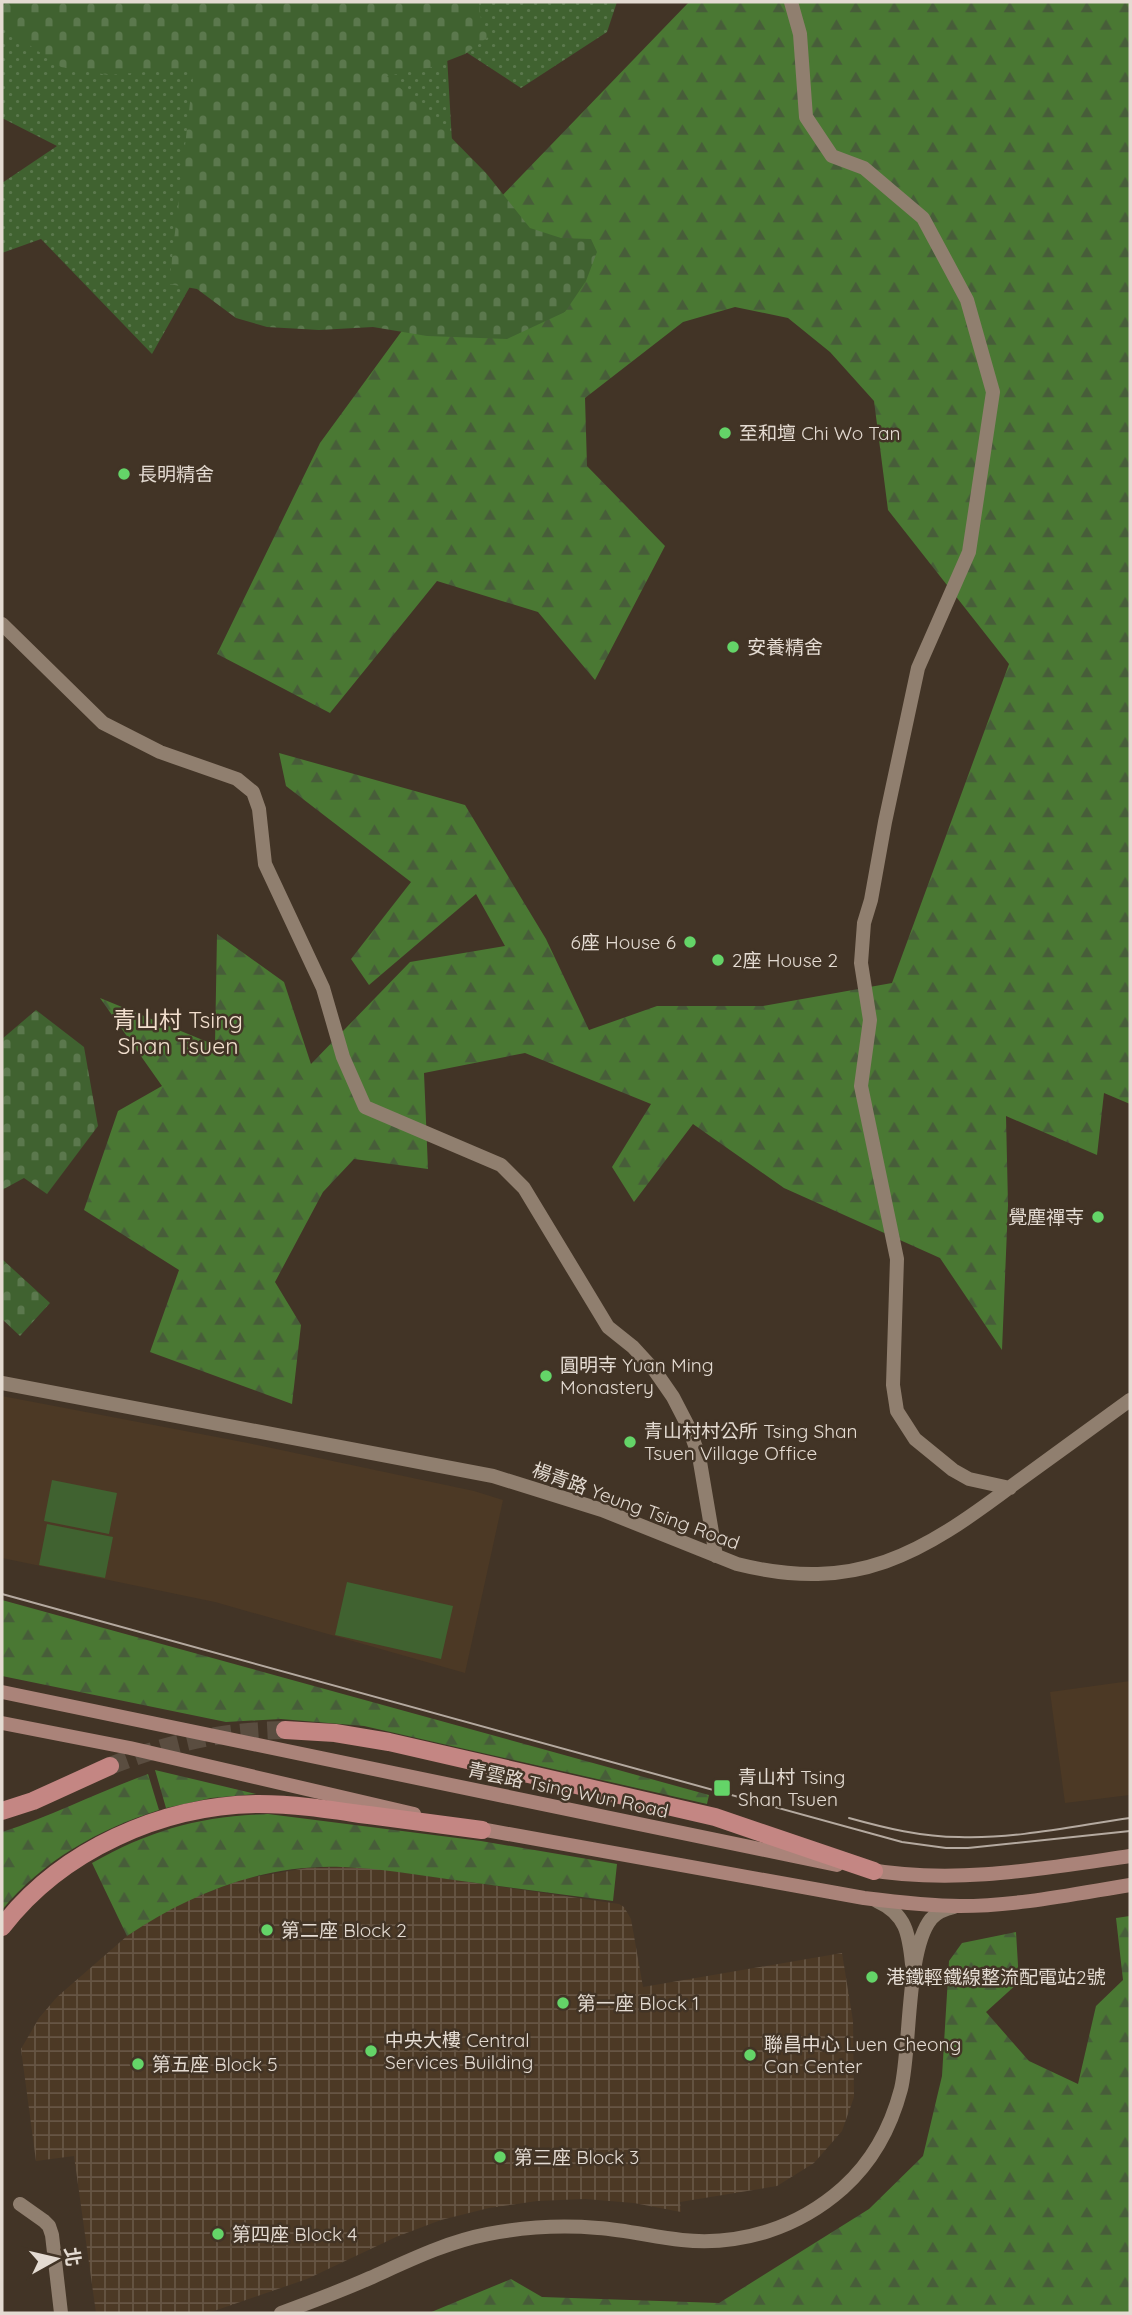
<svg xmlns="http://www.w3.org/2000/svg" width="1132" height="2315" viewBox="0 0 1132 2315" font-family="Quicksand,'Noto Sans TC',sans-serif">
  <defs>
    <pattern id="industrial-grid" width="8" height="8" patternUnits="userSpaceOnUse" patternTransform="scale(1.75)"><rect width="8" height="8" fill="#4c3925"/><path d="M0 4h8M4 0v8" fill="none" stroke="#654"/></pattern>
    <pattern id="grass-dots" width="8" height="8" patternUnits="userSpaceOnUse" patternTransform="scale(1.75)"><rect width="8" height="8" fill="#406230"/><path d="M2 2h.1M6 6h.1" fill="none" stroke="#5b784d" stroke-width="1.8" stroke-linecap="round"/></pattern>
    <pattern id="forest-firs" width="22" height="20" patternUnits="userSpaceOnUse" patternTransform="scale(1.75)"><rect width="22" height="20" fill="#4a7833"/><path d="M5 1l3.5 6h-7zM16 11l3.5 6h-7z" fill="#475d39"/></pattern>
    <pattern id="cemetery-stones" width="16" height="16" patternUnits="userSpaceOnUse" patternTransform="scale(1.75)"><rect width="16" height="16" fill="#406230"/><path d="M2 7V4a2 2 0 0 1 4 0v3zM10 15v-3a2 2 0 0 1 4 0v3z" fill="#5b784d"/></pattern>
  </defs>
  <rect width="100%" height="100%" fill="#423426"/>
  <!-- built -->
  <path fill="#4c3925" d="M 2,1396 L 248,1443 L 474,1491 L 503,1500 L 465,1673 L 215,1602 L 2,1558 Z
    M 1130,1681 L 1130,1795 L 1065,1803 L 1050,1692 Z"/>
  <!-- industrial -->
  <path fill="url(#industrial-grid)" d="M 340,1867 L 372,1868 L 619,1904 L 624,1907 L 631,1919 L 643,1987 L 842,1953 L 853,2021 L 854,2097 L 842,2131 L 814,2163 L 777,2186 L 680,2202 L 681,2212 L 634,2203 L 585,2199 L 537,2201 L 489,2208 L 441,2220 L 396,2237 L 307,2279 L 214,2311 L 203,2313 L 96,2313 L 74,2156 L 36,2161 L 21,2049 L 39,2018 L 57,1997 L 127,1936 L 154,1918 L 182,1902 L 243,1879 L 307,1868 Z"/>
  <!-- grass -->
  <path fill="url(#grass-dots)" d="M 2,2 L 617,2 L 607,32 L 521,88 L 446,39 L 455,193 L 227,221 L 152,354 L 41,239 L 2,253 L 2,183 L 57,146 L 2,118 Z"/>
  <!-- forest -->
  <path fill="url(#forest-firs)" d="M 689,2 L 1130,2 L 1130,1104 L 1104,1093 L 1097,1155 L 1006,1116 L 1008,1205 L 1002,1350 L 940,1258 L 784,1188 L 693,1124 L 634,1202 L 612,1167 L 651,1104 L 525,1053 L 424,1073 L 428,1169 L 354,1159 L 323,1192 L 275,1282 L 301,1325 L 292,1404 L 150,1352 L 179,1270 L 84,1210 L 118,1111 L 162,1086 L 100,998 L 215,1045 L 217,934 L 284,982 L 311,1064 L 410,962 L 505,946 L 476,894 L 369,985 L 351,959 L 411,882 L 286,786 L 279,753 L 465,805 L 546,939 L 589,1030 L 657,1006 L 763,1006 L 892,983 L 1009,664 L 888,510 L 874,401 L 830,352 L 788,318 L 735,307 L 683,322 L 585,398 L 587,466 L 665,546 L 595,680 L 538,612 L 437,581 L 330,713 L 217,654 L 320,443 L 496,202 Z
    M 2,1600 L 709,1795 L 707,1804 L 364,1726 L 281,1719 L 226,1722 L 2,1676 Z
    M 155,1770 L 256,1794 L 211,1798 L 166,1808 Z
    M 148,1774 L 159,1810 C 99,1829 42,1861 2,1910 L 2,1832 C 52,1816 98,1792 148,1774 Z
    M 268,1814 L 481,1841 L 617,1864 L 613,1901 C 560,1894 507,1887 454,1880 C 417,1875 379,1868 342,1867 C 263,1864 191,1893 127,1936 L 92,1863 C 150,1830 201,1816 268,1814 Z
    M 1130,1916 L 1130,2313 L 429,2313 L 511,2279 L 542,2297 L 719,2303 L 869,2209 L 923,2156 L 942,2076 L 949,1961 L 962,1943 L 1016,1932 L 1019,1982 L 986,2012 L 1029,2061 L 1078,2084 L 1096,2006 L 1123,1980 L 1116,1918 Z"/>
  <!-- cemetery -->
  <path fill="url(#cemetery-stones)" d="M 2,2 L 479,2 L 481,19 L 491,35 L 465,54 L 429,68 L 387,76 L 422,108 L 486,173 L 530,228 L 561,238 L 591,239 L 597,252 L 586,281 L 565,312 L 507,339 L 427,336 L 373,327 L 319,330 L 267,327 L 236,318 L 197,289 L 169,284 L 194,68 L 108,75 L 61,67 L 3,27 Z
    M 36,1010 L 84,1047 L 98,1126 L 47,1194 L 24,1178 L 2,1190 L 2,1039 Z
    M 2,1259 L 50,1303 L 20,1336 L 2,1319 Z"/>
  <!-- pitch -->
  <path fill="#406230" d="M 52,1480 L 117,1493 L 109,1534 L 44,1521 Z
    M 47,1524 L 113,1537 L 105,1578 L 39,1565 Z
    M 347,1582 L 453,1606 L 441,1659 L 335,1635 Z"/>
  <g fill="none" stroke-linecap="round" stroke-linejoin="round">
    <!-- primary-tunnel -->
    <path stroke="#5a4d40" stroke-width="18" stroke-dasharray="18 9" stroke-linecap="butt" d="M 110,1766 C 168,1743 223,1731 285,1730"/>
    <!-- street -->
    <path stroke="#907f6f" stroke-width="14" d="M 791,2 L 800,34 L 806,117 L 832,156 L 864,168 L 923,218 L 967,300 L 993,392 L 969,552 L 918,668 L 885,822 L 871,900 L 864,923 L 861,963 L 870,1020 L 861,1086 L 897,1259 L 893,1385 L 897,1411 L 915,1439 L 953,1470 L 969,1479 L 1010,1488
      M 2,624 L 103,723 L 160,752 L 237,779 L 253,792 L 259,809 L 265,864 L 323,988 L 343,1057 L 365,1107 L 501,1165 L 524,1188 L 608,1327 L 633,1347 L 655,1371 L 673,1397 L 688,1426 L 699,1456 L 716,1556
      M 2,1383 L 493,1476 L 602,1510 L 737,1564 C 857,1594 921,1554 1013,1485 C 1052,1457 1091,1428 1130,1400
      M 877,1901 C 906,1914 909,1934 912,1964
      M 20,2204 L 44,2221 L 49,2226 L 52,2235 L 61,2313
      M 281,2313 C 311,2302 341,2291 370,2278 C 408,2261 446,2242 488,2234 C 524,2227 562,2225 598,2228 C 627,2230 654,2237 682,2240 C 741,2246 798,2228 843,2188 C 872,2162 891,2127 901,2089 C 911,2048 906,1950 931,1919 C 937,1912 945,1909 954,1907"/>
    <!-- secondary -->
    <path stroke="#aa8379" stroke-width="14" d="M 2,1692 L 837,1865
      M 2,1723 L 130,1748 L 414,1814
      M 475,1828 L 864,1898 C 896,1902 928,1906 960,1906 C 1017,1906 1074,1894 1130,1885
      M 864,1869 C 954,1885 1041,1869 1130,1856"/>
    <!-- primary -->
    <path stroke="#c48683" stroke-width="18" d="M 285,1730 L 335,1733 L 389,1742 L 715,1817 L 874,1871
      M 2,1811 L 33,1801 L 110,1766
      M 2,1927 C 61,1850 162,1805 259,1804 C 293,1804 327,1809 360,1814 C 401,1819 442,1825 482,1830"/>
    <!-- tram -->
    <path stroke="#b5aaa0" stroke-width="2" d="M 2,1594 L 902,1842 L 946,1848 L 968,1848 L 1130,1831
      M 849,1818 C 885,1828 922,1837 959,1837 C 1016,1839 1074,1826 1130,1818"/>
  </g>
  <!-- markers -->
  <g fill="#64d468" stroke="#423426" stroke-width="2.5">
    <circle cx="725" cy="433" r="7"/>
    <circle cx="124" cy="474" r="7"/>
    <circle cx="733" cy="647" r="7"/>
    <circle cx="690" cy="942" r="7"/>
    <circle cx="718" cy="960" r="7"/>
    <circle cx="1098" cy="1217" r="7"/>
    <circle cx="546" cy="1376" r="7"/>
    <circle cx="630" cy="1442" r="7"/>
    <rect x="713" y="1779" width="18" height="18" rx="3.5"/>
    <circle cx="267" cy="1930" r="7"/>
    <circle cx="872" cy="1977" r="7"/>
    <circle cx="563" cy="2003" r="7"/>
    <circle cx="371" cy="2051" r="7"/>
    <circle cx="750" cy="2055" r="7"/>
    <circle cx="138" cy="2064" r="7"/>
    <circle cx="500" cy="2157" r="7"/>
    <circle cx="218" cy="2234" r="7"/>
  </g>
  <g text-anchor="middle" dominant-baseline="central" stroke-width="5" stroke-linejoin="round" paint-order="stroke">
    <!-- poi labels -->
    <g font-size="19" fill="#e4dbd2" stroke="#423426" text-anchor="start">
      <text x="739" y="433">至和壇 Chi Wo Tan</text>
      <text x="138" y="474">長明精舍</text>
      <text x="747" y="647">安養精舍</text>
      <text x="676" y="942" text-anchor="end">6座 House 6</text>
      <text x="732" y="960">2座 House 2</text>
      <text x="1084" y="1217" text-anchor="end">覺塵禪寺</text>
      <text x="560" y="1365">圓明寺 Yuan Ming<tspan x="560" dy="22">Monastery</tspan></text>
      <text x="644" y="1431">青山村村公所 Tsing Shan<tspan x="644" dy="22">Tsuen Village Office</tspan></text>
      <text x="738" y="1777">青山村 Tsing<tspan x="738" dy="22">Shan Tsuen</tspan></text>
      <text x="281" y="1930">第二座 Block 2</text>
      <text x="886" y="1977">港鐵輕鐵線整流配電站2號</text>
      <text x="577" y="2003">第一座 Block 1</text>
      <text x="385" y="2040">中央大樓 Central<tspan x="385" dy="22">Services Building</tspan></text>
      <text x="764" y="2044">聯昌中心 Luen Cheong<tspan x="764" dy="22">Can Center</tspan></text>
      <text x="152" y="2064">第五座 Block 5</text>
      <text x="514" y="2157">第三座 Block 3</text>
      <text x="232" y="2234">第四座 Block 4</text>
    </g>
    <!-- street labels -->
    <g font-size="19" fill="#e4dbd2" stroke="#423426">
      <text transform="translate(636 1506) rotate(20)">楊青路 Yeung Tsing Road</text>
      <text transform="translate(568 1790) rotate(12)">青雲路 Tsing Wun Road</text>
    </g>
    <!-- quarter labels -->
    <g font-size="23" fill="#f2dfce" stroke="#423426">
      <text x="178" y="1019">青山村 Tsing<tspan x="178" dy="26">Shan Tsuen</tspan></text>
    </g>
  </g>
  <!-- border -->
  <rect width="1132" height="2315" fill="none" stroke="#e4dbd2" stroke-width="7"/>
  <!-- north arrow -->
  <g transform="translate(56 2259) rotate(82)" stroke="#423426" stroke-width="5" paint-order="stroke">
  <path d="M0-5L12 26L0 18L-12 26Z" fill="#e4dbd2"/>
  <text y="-10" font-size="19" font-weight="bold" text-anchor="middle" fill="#e4dbd2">北</text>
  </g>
</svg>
